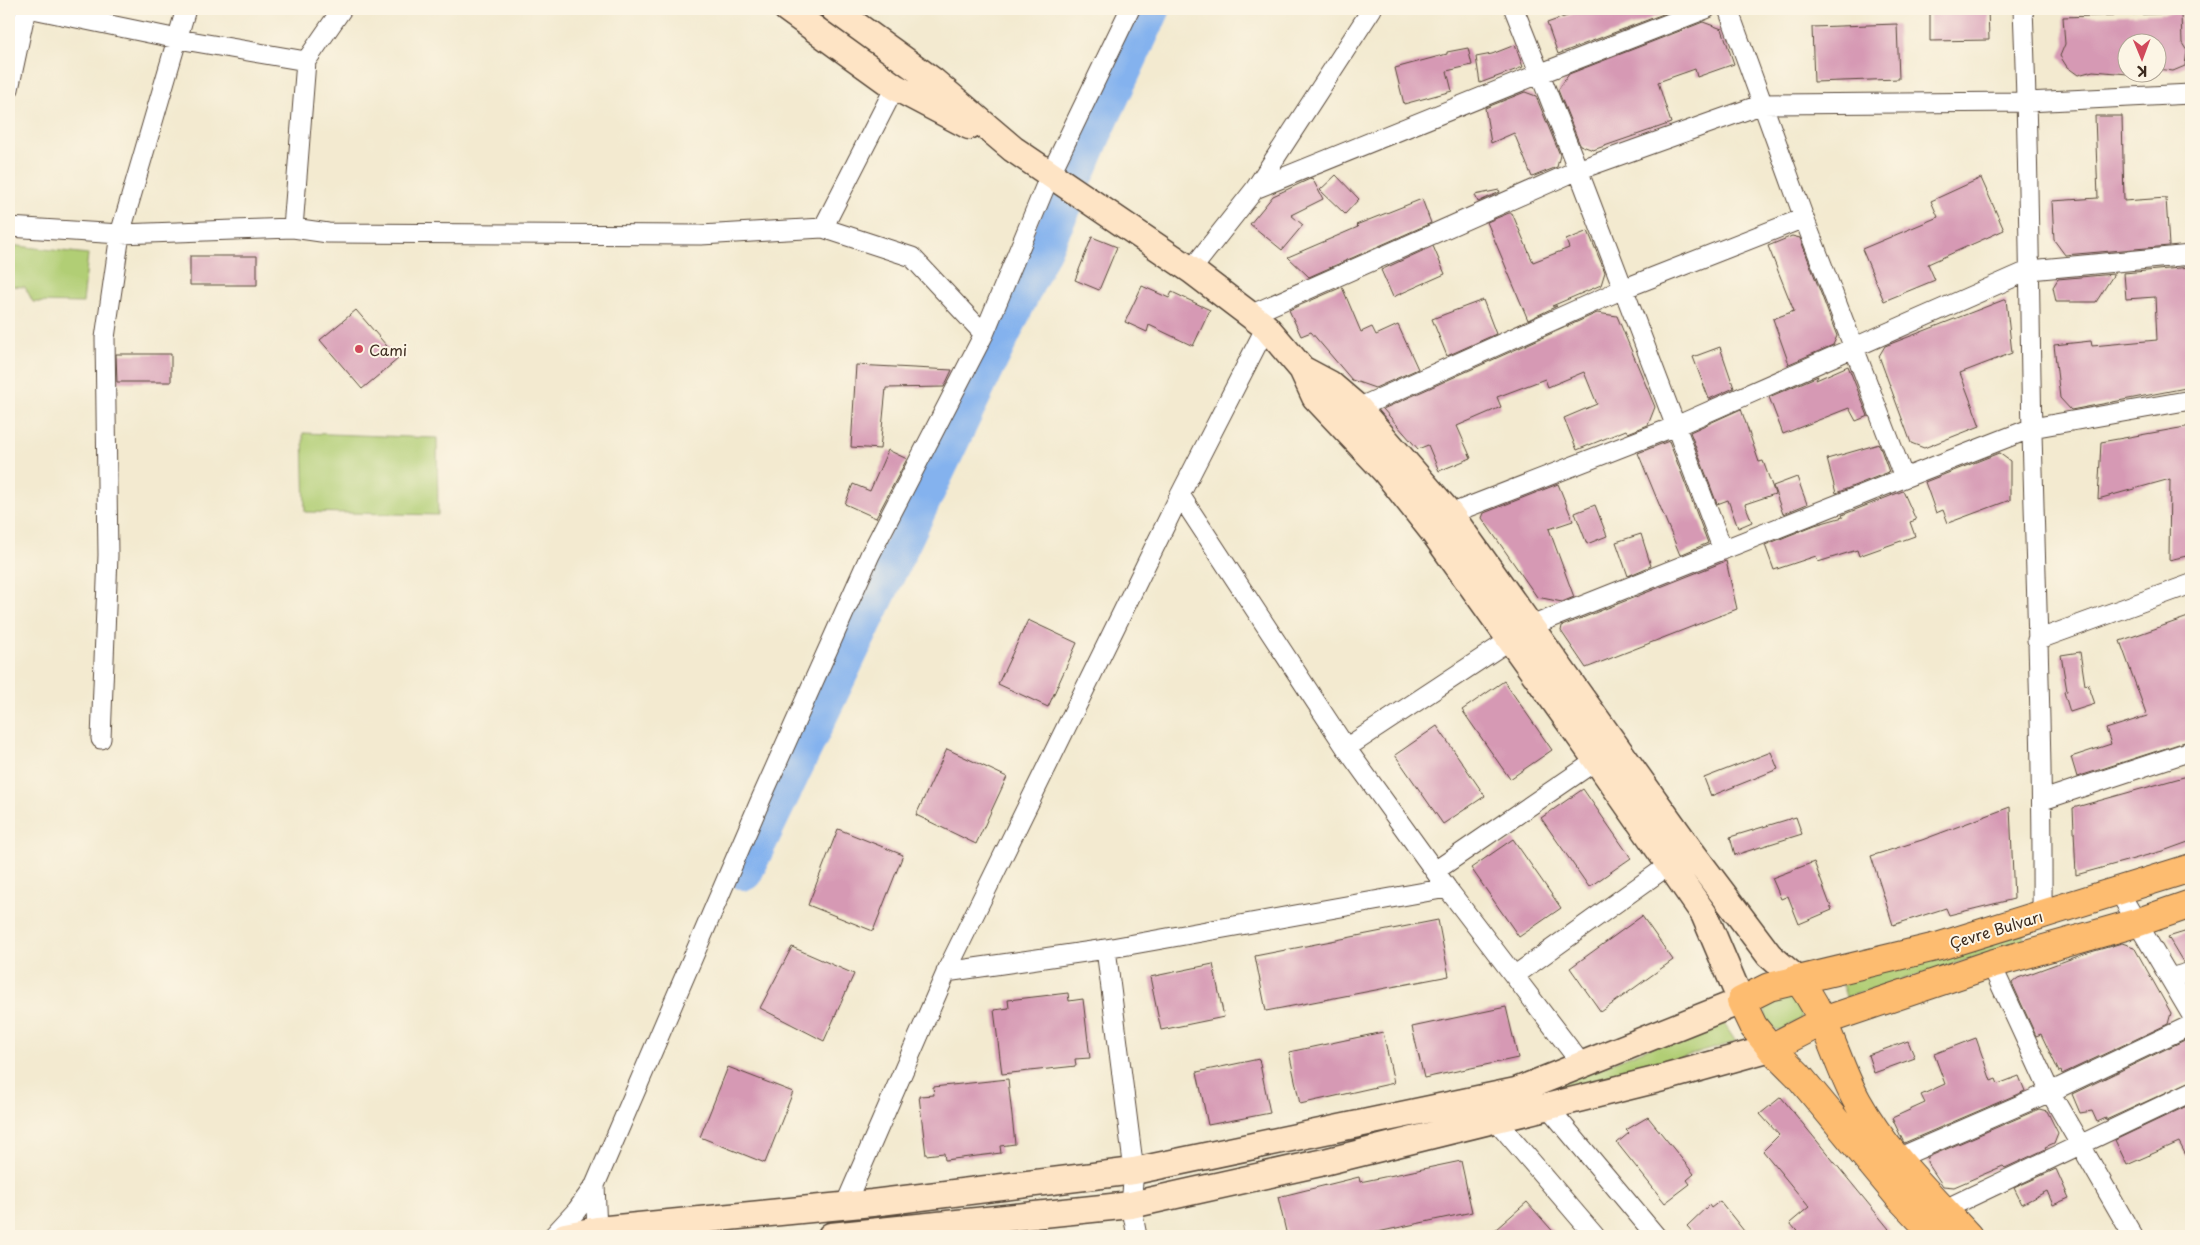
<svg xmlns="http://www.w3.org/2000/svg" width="2200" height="1245" viewBox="0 0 2200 1245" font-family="'Playpen Sans',sans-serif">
  <rect width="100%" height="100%" fill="#fcf5e5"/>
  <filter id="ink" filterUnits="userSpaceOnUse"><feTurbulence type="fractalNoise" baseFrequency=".02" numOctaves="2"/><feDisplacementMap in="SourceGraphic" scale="10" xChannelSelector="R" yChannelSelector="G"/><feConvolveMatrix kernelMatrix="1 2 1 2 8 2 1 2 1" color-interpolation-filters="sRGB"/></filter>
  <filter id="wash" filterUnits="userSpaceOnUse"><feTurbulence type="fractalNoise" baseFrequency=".0096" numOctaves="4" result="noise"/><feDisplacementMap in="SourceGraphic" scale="20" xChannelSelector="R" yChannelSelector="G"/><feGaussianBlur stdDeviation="1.12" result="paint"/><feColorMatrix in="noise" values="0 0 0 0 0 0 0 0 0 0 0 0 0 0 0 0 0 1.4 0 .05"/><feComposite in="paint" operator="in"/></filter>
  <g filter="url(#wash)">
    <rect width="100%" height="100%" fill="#f3ead0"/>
    <!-- green -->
    <path fill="#b1ce75" stroke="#767c4a" d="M 9,245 L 88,254 L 83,303 L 33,302 L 25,287 L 9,286 Z
      M 303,433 L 437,438 L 438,515 L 305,512 Z
      M 2023,934 L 2025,942 L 1846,997 L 1841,980 Z
      M 1790,994 C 1800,1000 1803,1008 1801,1019 L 1781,1030 L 1775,1029 L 1766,1020 L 1765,1007 L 1767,1001 Z
      M 1721,1019 L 1736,1042 L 1562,1091 L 1561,1083 Z"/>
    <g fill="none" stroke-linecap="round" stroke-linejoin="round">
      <!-- river -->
      <path stroke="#84b2ee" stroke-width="35" d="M 1078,173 L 1095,133 L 1153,9
        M 745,873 L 1066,203"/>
    </g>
    <g id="blocks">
      <!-- building -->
      <path fill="#d699b4" d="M 1587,9 L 1666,9 L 1671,11 L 1558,54 L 1547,23 Z
        M 1930,9 L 1988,9 L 1989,40 L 1930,41 Z
        M 2181,13 L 2182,43 L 2187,51 L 2185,66 L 2173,71 L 2158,69 L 2158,42 L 2128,42 L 2128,74 L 2093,71 L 2078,75 L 2067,67 L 2060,56 L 2065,44 L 2063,17 Z
        M 1703,22 L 1722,29 L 1734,64 L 1697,77 L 1695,69 L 1658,82 L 1671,123 L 1593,150 L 1580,145 L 1558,90 L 1569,74 Z
        M 1897,24 L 1899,79 L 1814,82 L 1812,27 Z
        M 1515,45 L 1523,67 L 1480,83 L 1476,57 L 1492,54 Z
        M 1468,48 L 1472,65 L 1447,71 L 1452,91 L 1404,104 L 1395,68 L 1447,54 L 1447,52 Z
        M 1525,92 L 1536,96 L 1560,155 L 1557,167 L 1532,177 L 1514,133 L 1491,143 L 1485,108 Z
        M 2095,116 L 2122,116 L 2124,201 L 2166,198 L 2169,246 L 2065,255 L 2054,240 L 2052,201 L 2098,198 Z
        M 1336,175 L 1359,199 L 1345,214 L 1320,190 Z
        M 1312,178 L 1323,199 L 1291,215 L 1303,225 L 1282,250 L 1250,224 L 1273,196 Z
        M 1981,178 L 2004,230 L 1928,264 L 1935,280 L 1884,301 L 1862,249 L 1938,217 L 1931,201 Z
        M 1499,190 L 1500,192 L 1478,202 L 1475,195 Z
        M 1422,199 L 1431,223 L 1309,277 L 1288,257 L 1358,227 L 1356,225 Z
        M 1509,213 L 1512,213 L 1533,262 L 1569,248 L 1566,240 L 1588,231 L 1605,272 L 1601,285 L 1552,306 L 1557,306 L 1528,320 L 1487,222 Z
        M 1792,236 L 1800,238 L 1837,336 L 1833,345 L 1789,364 L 1773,319 L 1794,311 L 1768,246 Z
        M 1092,237 L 1117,247 L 1099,290 L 1075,280 Z
        M 1433,246 L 1445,274 L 1393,297 L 1381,270 Z
        M 190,256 L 257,256 L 257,285 L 190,285 Z
        M 2191,267 L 2191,387 L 2071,410 L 2060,398 L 2054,345 L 2091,341 L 2092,346 L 2157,340 L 2155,297 L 2126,299 L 2124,273 Z
        M 2114,274 L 2096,302 L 2056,302 L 2053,287 L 2058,279 Z
        M 1142,286 L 1169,298 L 1172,292 L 1210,310 L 1193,346 L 1149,325 L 1147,332 L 1125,322 Z
        M 1342,287 L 1361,332 L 1372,327 L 1376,335 L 1398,325 L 1418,369 L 1375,388 L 1352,380 L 1311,332 L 1301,336 L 1289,310 Z
        M 2006,299 L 2012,353 L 1960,373 L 1980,426 L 1924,448 L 1911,443 L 1879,356 L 1885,346 Z
        M 1483,300 L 1496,334 L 1447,356 L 1432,319 Z
        M 356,310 L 398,359 L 362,389 L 320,340 Z
        M 1597,313 L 1617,316 L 1655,407 L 1648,425 L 1628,433 L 1626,430 L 1577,450 L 1564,418 L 1597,404 L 1584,372 L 1548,387 L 1545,379 L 1497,397 L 1501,407 L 1457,426 L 1471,458 L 1439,471 L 1428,445 L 1418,449 L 1383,409 Z
        M 1720,347 L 1734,388 L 1709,399 L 1693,357 Z
        M 116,354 L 171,354 L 171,382 L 117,382 Z
        M 856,365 L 952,370 L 944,387 L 886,388 L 880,449 L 851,447 Z
        M 1848,366 L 1868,416 L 1856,421 L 1849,408 L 1783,434 L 1769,397 L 1818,376 L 1816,380 Z
        M 1741,409 L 1759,462 L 1763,461 L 1775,494 L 1745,504 L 1752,522 L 1738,528 L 1728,500 L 1717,504 L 1690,432 Z
        M 2191,426 L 2191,555 L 2169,560 L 2170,479 L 2098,499 L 2101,442 Z
        M 1669,441 L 1708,543 L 1680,555 L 1638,453 Z
        M 1879,444 L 1889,472 L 1836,493 L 1827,459 Z
        M 888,450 L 907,459 L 876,518 L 845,504 L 853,484 L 870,491 Z
        M 1999,453 L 2010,461 L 2010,500 L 1948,523 L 1943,510 L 1936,513 L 1925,482 Z
        M 1797,477 L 1807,504 L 1783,514 L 1773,486 Z
        M 1558,484 L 1573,521 L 1549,529 L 1574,597 L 1562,602 L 1537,597 L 1482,518 L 1484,513 Z
        M 1903,491 L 1916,520 L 1910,522 L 1915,536 L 1859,556 L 1857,550 L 1818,562 L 1816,556 L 1774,570 L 1765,545 L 1815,525 L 1843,517 L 1842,515 Z
        M 1595,505 L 1607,536 L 1587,544 L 1575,513 Z
        M 1641,534 L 1651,566 L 1628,576 L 1616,542 Z
        M 1726,561 L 1737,609 L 1586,668 L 1561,631 L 1562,626 Z
        M 2191,616 L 2191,740 L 2077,777 L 2071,757 L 2111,744 L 2106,729 L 2147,716 L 2120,641 Z
        M 1028,620 L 1077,643 L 1048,707 L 998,684 Z
        M 2080,652 L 2085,685 L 2088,684 L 2095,704 L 2070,712 L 2064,692 L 2067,691 L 2061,655 Z
        M 1504,681 L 1552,750 L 1510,779 L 1462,710 Z
        M 1437,726 L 1485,796 L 1443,824 L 1395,755 Z
        M 947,749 L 1007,777 L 976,844 L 916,815 Z
        M 1771,752 L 1778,769 L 1711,796 L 1704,778 Z
        M 2191,775 L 2191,841 L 2166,850 L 2076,875 L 2073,808 Z
        M 1583,789 L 1631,858 L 1589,887 L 1541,818 Z
        M 2010,807 L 2014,899 L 1949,915 L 1946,908 L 1893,925 L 1871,856 L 1922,840 Z
        M 1796,817 L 1802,834 L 1735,855 L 1730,837 Z
        M 838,829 L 903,855 L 873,931 L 808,905 Z
        M 1513,839 L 1561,908 L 1519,937 L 1471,868 Z
        M 1814,862 L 1832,910 L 1799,924 L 1788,896 L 1781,899 L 1772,878 Z
        M 1642,916 L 1673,960 L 1601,1012 L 1570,968 Z
        M 1438,920 L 1449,976 L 1266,1011 L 1255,956 Z
        M 2191,930 L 2191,961 L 2183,962 L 2168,937 Z
        M 2122,943 L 2134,947 L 2171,1013 L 2168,1024 L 2062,1074 L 2061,1071 L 2059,1072 L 2041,1034 L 2036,1036 L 2012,983 L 2018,978 L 2084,954 Z
        M 792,947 L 854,974 L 824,1041 L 760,1008 Z
        M 1213,964 L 1224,1017 L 1161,1030 L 1150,977 Z
        M 1068,993 L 1069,1001 L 1083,999 L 1090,1058 L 1075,1059 L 1076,1066 L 1002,1074 L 994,1010 L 1009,1008 L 1008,1000 Z
        M 1506,1007 L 1518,1058 L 1424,1078 L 1412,1027 Z
        M 1383,1032 L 1394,1083 L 1300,1104 L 1289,1052 Z
        M 2191,1037 L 2191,1081 L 2106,1120 L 2106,1118 L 2097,1122 L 2092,1111 L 2080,1113 L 2072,1094 Z
        M 1976,1038 L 1991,1081 L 1996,1079 L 1998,1084 L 2019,1076 L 2025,1091 L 1904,1143 L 1892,1118 L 1925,1103 L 1921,1095 L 1945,1084 L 1934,1054 Z
        M 1908,1041 L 1915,1058 L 1874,1073 L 1868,1055 Z
        M 1259,1059 L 1270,1113 L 1208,1125 L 1197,1072 Z
        M 728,1067 L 793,1092 L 765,1163 L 700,1137 Z
        M 1008,1079 L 1015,1144 L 1000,1146 L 1001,1153 L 945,1160 L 944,1153 L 926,1155 L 919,1096 L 934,1095 L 933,1087 Z
        M 1781,1097 L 1889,1229 L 1880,1236 L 1801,1236 L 1790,1223 L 1809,1207 L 1763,1151 L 1779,1135 L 1760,1114 Z
        M 2191,1104 L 2191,1165 L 2179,1142 L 2127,1165 L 2115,1140 Z
        M 2039,1109 L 2047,1111 L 2058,1133 L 2054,1143 L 2045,1147 L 2046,1149 L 2005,1168 L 2003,1166 L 1954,1187 L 1943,1186 L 1927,1162 L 1928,1157 Z
        M 1648,1117 L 1694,1174 L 1687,1180 L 1690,1184 L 1665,1203 L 1617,1143 L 1629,1133 L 1626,1130 Z
        M 1461,1161 L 1472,1212 L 1373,1233 L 1373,1236 L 1287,1236 L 1278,1197 L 1359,1177 L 1360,1182 Z
        M 2056,1169 L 2069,1198 L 2053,1205 L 2047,1191 L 2022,1204 L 2014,1188 Z
        M 1720,1201 L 1748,1236 L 1696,1236 L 1687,1226 L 1709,1205 L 1711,1208 Z
        M 1527,1202 L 1557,1236 L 1488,1236 Z"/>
    </g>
  </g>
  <g filter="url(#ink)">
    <use href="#blocks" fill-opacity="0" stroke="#574739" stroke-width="1"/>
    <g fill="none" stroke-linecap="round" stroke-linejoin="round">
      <!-- street casing -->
      <g stroke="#574739" stroke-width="21">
        <path id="street" d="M 33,9 L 178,39 L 306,61
          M 1514,9 L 1578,170 L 1723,550
          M 1728,9 L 1804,218 L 1904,478 L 2032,428 L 2191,400
          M 2023,9 C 2029,150 2029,291 2032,432 C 2036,593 2043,754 2042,915
          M 9,89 L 26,9
          M 1255,189 L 1539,74 L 1706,9
          M 9,227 L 120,234 L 293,228 L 328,233 L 701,235 L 823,228 L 912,257 L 984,334
          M 293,228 L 306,61 L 342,9
          M 823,228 L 895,87
          M 1191,270 L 1255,189 L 1372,9
          M 1250,315 L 1578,170 L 1763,104 L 2027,102 L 2191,94
          M 1358,408 L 1623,289 L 1804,218
          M 1180,495 L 1346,748 L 1447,888 L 1583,1066
          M 1450,514 L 1676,426 L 2030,270 L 2191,255
          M 2037,640 L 2191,584
          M 101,739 L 108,555 L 105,338 L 120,234 L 186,9
          M 1346,748 L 1531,626 L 1904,478
          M 2043,800 L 2191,751
          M 1435,871 L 1607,753
          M 2119,892 L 2191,1014
          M 1106,949 L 1134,1171 L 1131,1205 L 1137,1236
          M 1991,964 L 2050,1092 L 2133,1236
          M 946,972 L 1106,949 L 1447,888
          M 1514,976 L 1680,857
          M 2170,978 L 2191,972
          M 1548,1107 L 1656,1236
          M 1495,1119 L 1595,1236
          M 1898,1158 L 2050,1092 L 2191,1025
          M 595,1185 L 597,1230
          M 845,1205 L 949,966 L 1180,495 L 1266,327
          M 1943,1210 L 2191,1092
          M 553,1236 L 577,1210 L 595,1185 L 761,799 L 870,555 L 984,334 L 1050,175 L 1130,9"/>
      </g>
      <!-- secondary casing -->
      <g stroke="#574739" stroke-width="29">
        <path id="secondary" d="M 787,9 L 895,87 L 969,126
          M 1302,369 L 1330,384 L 1358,408 L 1450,514 L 1690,850 L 1769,955 L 1797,979
          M 565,1236 L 597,1230 L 872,1203 L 1134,1171 L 1516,1091 L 1741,1001 L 1704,914 L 1597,761 L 1434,533 L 1385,471 L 1315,397 L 1302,369 L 1266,327 L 1191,270 L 1013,149 L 932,80 L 834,9
          M 831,1236 L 1131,1205 L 1320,1163 L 1667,1077 L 1771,1048"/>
      </g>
      <!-- primary casing -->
      <g stroke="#574739" stroke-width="30">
        <path id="primary" d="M 1797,979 C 1827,1015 1835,1061 1857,1101 C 1885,1152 1929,1194 1968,1236
          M 1771,1048 L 1823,1021 L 1991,964 L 2136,923 L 2191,904
          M 1936,1236 L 1899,1197 L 1798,1075 L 1771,1048 L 1753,1026 L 1741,1001 L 1769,987 L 1940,946 L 2191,868"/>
      </g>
      <!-- street -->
      <use href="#street" stroke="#fff" stroke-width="19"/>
      <!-- secondary -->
      <use href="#secondary" stroke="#fee4c5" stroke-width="26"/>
      <!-- primary -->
      <use href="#primary" stroke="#fdbc6f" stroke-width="28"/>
    </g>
  </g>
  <!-- markers -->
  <circle fill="#d1495b" stroke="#fcf5e5" stroke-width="2" cx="359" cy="349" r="5"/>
  <g text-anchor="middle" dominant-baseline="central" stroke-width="4" stroke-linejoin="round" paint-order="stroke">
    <!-- poi labels -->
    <g font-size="15" fill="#3b2a1e" stroke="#fcf5e5" text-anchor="start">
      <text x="369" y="349">Cami</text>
    </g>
    <!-- street labels -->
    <g font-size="15" fill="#3b2a1e" stroke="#fcf5e5">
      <text transform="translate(1996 929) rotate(-17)">Çevre Bulvarı</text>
    </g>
  </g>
  <!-- margin -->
  <rect width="2200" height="1245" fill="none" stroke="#fcf5e5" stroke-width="30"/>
  <!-- north arrow -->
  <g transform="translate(2142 58) rotate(179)"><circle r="24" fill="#fcf5e5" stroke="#afa495"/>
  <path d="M0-4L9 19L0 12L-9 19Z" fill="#d1495b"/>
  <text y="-8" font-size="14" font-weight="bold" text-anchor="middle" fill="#3b2a1e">K</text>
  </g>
</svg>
